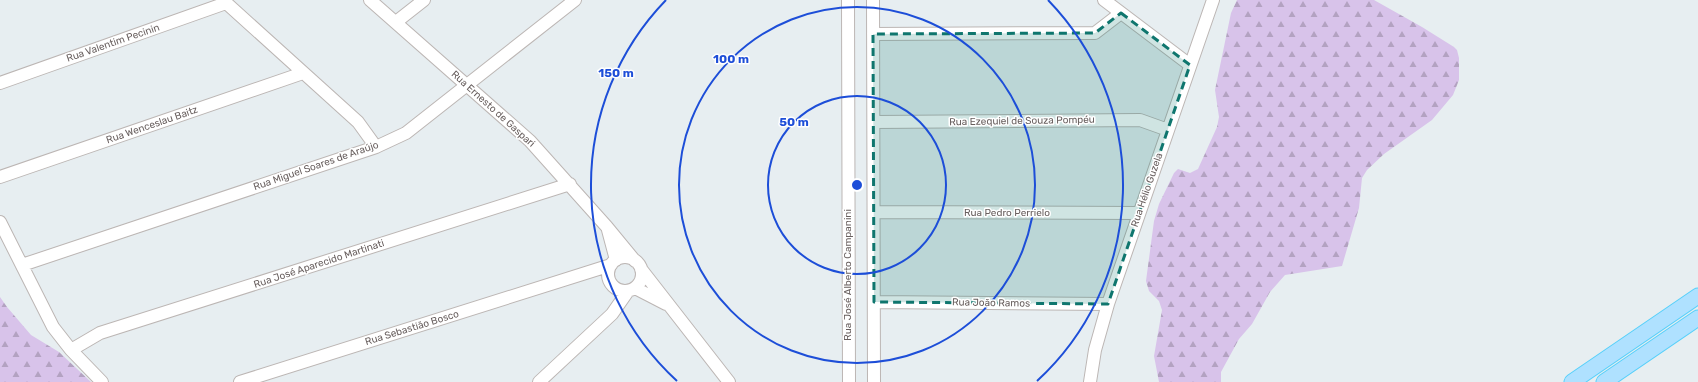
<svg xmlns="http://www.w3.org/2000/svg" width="1698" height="382" viewBox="0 0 1698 382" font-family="Rubik,sans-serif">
  <defs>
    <pattern id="forest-firs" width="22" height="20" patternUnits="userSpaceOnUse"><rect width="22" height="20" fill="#d8c3ea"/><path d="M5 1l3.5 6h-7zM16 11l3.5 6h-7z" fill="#b3a2c1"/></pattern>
  </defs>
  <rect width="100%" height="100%" fill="#e7eef1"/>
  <!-- forest -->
  <path fill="url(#forest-firs)" d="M 1237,0 L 1374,0 L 1422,27 L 1454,47 L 1457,50 L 1459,58 L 1459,80 L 1453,95 L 1432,120 L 1384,154 L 1367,170 L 1362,178 L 1359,208 L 1342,266 L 1285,275 L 1270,292 L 1252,324 L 1239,339 L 1221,372 L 1221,382 L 1159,382 L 1154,356 L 1162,310 L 1159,301 L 1149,291 L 1146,281 L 1154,221 L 1159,204 L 1174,173 L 1178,169 L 1190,173 L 1198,169 L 1217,127 L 1219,117 L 1215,90 L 1231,13 Z
    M 0,297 L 7,307 L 31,335 L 59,352 L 91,382 L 0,382 Z"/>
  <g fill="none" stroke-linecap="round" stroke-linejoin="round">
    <!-- minor casing -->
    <g stroke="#bcb6b4" stroke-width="14">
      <path id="minor" d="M 223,0 L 358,122 L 376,147
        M 370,0 L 530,141 L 607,227 L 635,261
        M 848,0 L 849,382
        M 873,0 L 874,382
        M 1104,0 L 1190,65
        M 396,22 L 424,0
        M 873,34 L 1095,33 L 1121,13
        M 0,83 L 226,3
        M 874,122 L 1140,120 L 1168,130
        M 0,177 L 303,73
        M 874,212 L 1139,213
        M 0,222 L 53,327 L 71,350 L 102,382
        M 608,230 L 616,260
        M608 274a17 17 0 1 1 34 0a17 17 0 1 1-34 0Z
        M 22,265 L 376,147 L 406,133 L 575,0
        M 641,269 L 729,382
        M 635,288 L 666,304
        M 874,302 L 1108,304
        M 71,350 L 100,333 L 570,184
        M 240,382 L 611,265
        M 539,382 L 612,314 L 628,291
        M 1090,382 L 1095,350 L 1108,304 L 1213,0"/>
    </g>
    <!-- major casing -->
    <g stroke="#57d0fa" stroke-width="17">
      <path id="major" d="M 1572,382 L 1698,296
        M 1604,382 L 1698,318"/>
    </g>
    <!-- minor -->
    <use href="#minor" stroke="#fff" stroke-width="12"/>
    <!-- major -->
    <use href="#major" stroke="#afe1ff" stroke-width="15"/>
  </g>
  <!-- marked area -->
  <path fill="#0f766e" fill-opacity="0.2" stroke="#0f766e" stroke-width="3" stroke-dasharray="8 5" stroke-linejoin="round" d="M 1121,13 L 1190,65 L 1108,304 L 874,302 L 873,34 L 1095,33 Z"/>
  <!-- distance rings -->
  <g fill="none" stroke="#1d4ed8" stroke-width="2">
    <circle cx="857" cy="185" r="89"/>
    <circle cx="857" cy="185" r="178"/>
    <path d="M677 381A266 266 0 0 1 666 0M1048 0A266 266 0 0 1 1037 381"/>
  </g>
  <g text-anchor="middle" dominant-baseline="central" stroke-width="3" stroke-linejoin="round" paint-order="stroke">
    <!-- street labels -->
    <g font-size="10" fill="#685f5e" stroke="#fff">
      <text transform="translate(113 43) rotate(-19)">Rua Valentim Pecinin</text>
      <text transform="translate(493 109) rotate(42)">Rua Ernesto de Gaspari</text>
      <text transform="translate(1022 121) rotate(-1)">Rua Ezequiel de Souza Pompéu</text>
      <text transform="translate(152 125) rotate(-19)">Rua Wenceslau Baitz</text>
      <text transform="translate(316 166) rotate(-19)">Rua Miguel Soares de Araújo</text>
      <text transform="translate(1147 190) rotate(-71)">Rua Hélio Guzela</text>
      <text x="1007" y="213">Rua Pedro Perrielo</text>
      <text transform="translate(319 264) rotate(-18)">Rua José Aparecido Martinati</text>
      <text transform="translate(848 275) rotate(-90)">Rua José Alberto Campanini</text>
      <text transform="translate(991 303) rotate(1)">Rua João Ramos</text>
      <text transform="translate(412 328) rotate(-17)">Rua Sebastião Bosco</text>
    </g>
  </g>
  <circle cx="857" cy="185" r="6" fill="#1d4ed8" stroke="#fff" stroke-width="2"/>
  <g font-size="12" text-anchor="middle" font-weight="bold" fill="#1d4ed8" stroke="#fff" stroke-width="3" stroke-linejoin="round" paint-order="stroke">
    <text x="731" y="63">100 m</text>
    <text x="616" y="77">150 m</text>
    <text x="794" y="126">50 m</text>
  </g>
</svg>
